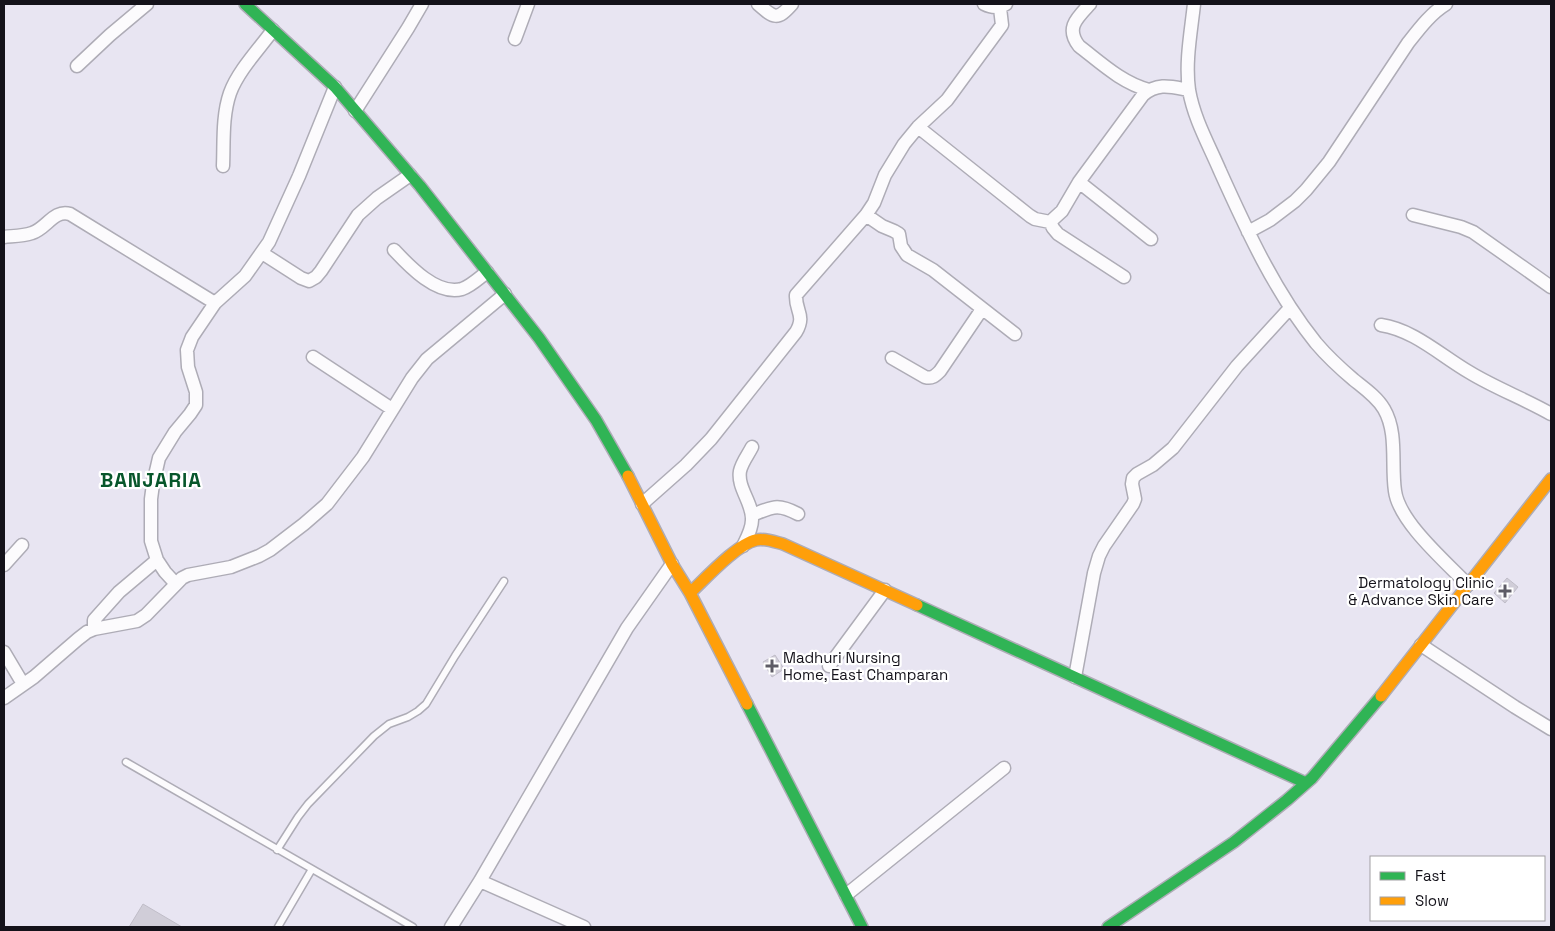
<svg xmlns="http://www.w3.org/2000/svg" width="1555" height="931" viewBox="0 0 1555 931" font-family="'Space Grotesk',sans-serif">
  <rect width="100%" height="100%" fill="#e8e5f2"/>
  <!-- building -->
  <path fill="#d0cdd8" stroke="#c0bdc8" d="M 1507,578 L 1518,587 L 1505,603 L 1494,593 Z
    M 775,655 L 784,669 L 772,677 L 763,662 Z
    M 143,904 L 182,927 L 129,927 Z"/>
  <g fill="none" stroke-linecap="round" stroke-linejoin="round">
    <!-- lane casing -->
    <g stroke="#aeacb6" stroke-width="9">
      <path id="lane" d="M 126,762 L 413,927
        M 277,850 L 298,817 L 308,804 L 374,736 L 389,724 L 408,717 L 418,711 L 426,704 L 455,656 L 504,581
        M 278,927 L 312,869"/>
    </g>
    <!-- street casing -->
    <g stroke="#aeacb6" stroke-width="15">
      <path id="street" d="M 758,4 C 774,18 777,21 792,4
        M 984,4 C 992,8 999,8 1006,4
        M 1090,4 C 1077,18 1065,28 1079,46 C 1101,63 1122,83 1149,90
        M 1194,4 C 1191,32 1185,62 1189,90 C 1194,119 1209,145 1220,171 C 1247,231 1275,292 1316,343 C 1327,356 1341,369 1354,380 C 1364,388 1377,397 1384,409 C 1398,433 1391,464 1395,491 C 1399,522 1446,562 1468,585
        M 515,39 L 528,4
        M 77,66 L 110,35 L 147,4
        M 355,111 L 408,28 L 422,4
        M 918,127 L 1030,216 L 1035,219 L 1050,222 L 1062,211 L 1079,182 L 1143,95 C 1158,82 1172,87 1189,90
        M 223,166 C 224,143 222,116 230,93 C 238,71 259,49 273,30
        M 1079,182 L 1151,239
        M 866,215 L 882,226 L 894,231 L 899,234 L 901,246 L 907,255 L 933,270 L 1015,334
        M 1413,215 L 1461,227 L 1473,232 L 1551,287
        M 1050,222 L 1053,228 L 1058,234 L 1124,277
        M 1248,232 L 1270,220 L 1295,201 L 1306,190 L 1329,162 L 1408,43 C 1419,29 1431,13 1446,4
        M 4,237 C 13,236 23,236 32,233 C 46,229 54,209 70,214 L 215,303
        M 394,250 C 409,266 437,296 462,289 C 471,286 479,278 487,272
        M 262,253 L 301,278 L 309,281 L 316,277 L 321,271 L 358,215 L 377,198 L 410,175
        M 1381,325 C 1414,330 1440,355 1469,372 C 1495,388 1525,399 1551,414
        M 313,357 L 392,409
        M 892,358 L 925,377 C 932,379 935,376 940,371 L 982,309
        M 642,504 L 686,465 L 711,439 L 796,332 C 806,315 795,311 796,295 L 866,215 L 874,203 L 885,175 L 904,144 L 918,127 L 947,100 L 1002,25 L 1000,8
        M 752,515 C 773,507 777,503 798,514
        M 743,546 C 747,538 752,529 752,520 C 753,503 737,488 740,471 C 742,462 748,455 752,447
        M 4,565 L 22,545
        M 176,584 L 165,572 L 157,560 L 151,541 L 151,499 L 153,484 L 159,458 L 175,432 L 190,414 L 196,405 L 196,392 L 188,367 L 187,350 L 192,337 L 215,303 L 245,276 L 269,242 L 299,176 L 335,87
        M 94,629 L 94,620 L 119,592 L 157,560
        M 1421,645 L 1515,707 L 1551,729
        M 4,652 L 23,684
        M 829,666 L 885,590
        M 1075,677 L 1094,573 L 1099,556 L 1104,546 L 1133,504 L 1135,499 L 1132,484 L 1133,478 L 1137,474 L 1153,465 L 1173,448 L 1237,366 L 1290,308
        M 4,698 L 34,677 L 78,639 L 87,632 L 94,629 L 137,621 L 146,615 L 182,578 L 188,575 L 231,567 L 259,556 L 270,550 L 304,524 L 327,504 L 363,457 L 412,378 L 427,359 L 505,294
        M 480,881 L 584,927
        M 846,895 L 1004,768
        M 451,927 L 480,881 L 627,628 L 672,564"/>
    </g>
    <!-- fast casing -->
    <g stroke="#aeacb6" stroke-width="14">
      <path id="fast" d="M 245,4 L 335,87 L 420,186 L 539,338 L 596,420 L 628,476
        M 917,605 L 1306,783
        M 747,704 L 862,927
        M 1108,927 L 1234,842 L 1287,800 L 1312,778 L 1381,696"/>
    </g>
    <!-- slow casing -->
    <g stroke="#aeacb6" stroke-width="14">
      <path id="slow" d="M 628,476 L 672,564 L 690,593 L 747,704
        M 690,593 C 705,579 737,544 756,540 C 765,538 775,542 783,544 L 917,605
        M 1381,696 L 1551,479"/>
    </g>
    <!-- lane -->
    <use href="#lane" stroke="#fcfbfd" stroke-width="6"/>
    <!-- street -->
    <use href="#street" stroke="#fcfbfd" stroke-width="12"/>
    <!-- fast -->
    <use href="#fast" stroke="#30b455" stroke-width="11"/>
    <!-- slow -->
    <use href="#slow" stroke="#ff9f0a" stroke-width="11"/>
  </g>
  <!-- markers -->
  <g fill="#5e5c66" stroke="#fff" stroke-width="2">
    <path d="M1502.5 583.5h5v5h5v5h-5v5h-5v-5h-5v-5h5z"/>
    <path d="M769.5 658.5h5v5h5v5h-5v5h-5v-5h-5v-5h5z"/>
  </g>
  <g text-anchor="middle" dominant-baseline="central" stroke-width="4.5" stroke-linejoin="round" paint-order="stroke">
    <!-- poi labels -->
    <g font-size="15" fill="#14121a" stroke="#fff" text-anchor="end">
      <text x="1494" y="582">Dermatology Clinic<tspan x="1494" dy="17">&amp; Advance Skin Care</tspan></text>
      <text x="783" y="657" text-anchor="start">Madhuri Nursing<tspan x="783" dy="17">Home, East Champaran</tspan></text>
    </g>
    <!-- district labels -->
    <g font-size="20" font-weight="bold" letter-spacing="1" fill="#07562b" stroke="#fff">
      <text x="151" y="480">BANJARIA</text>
    </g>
  </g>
  <!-- border -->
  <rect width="1555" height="931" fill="none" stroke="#14121a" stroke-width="10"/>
  <!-- legend -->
  <rect x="1370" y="856" width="175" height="65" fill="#ffffff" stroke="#a1a0a3"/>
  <rect x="1380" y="872" width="25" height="8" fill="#30b455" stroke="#a1a0a3"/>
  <text x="1415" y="881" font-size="15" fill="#14121a">Fast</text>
  <rect x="1380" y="897" width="25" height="8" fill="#ff9f0a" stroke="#a1a0a3"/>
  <text x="1415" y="906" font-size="15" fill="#14121a">Slow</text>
</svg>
